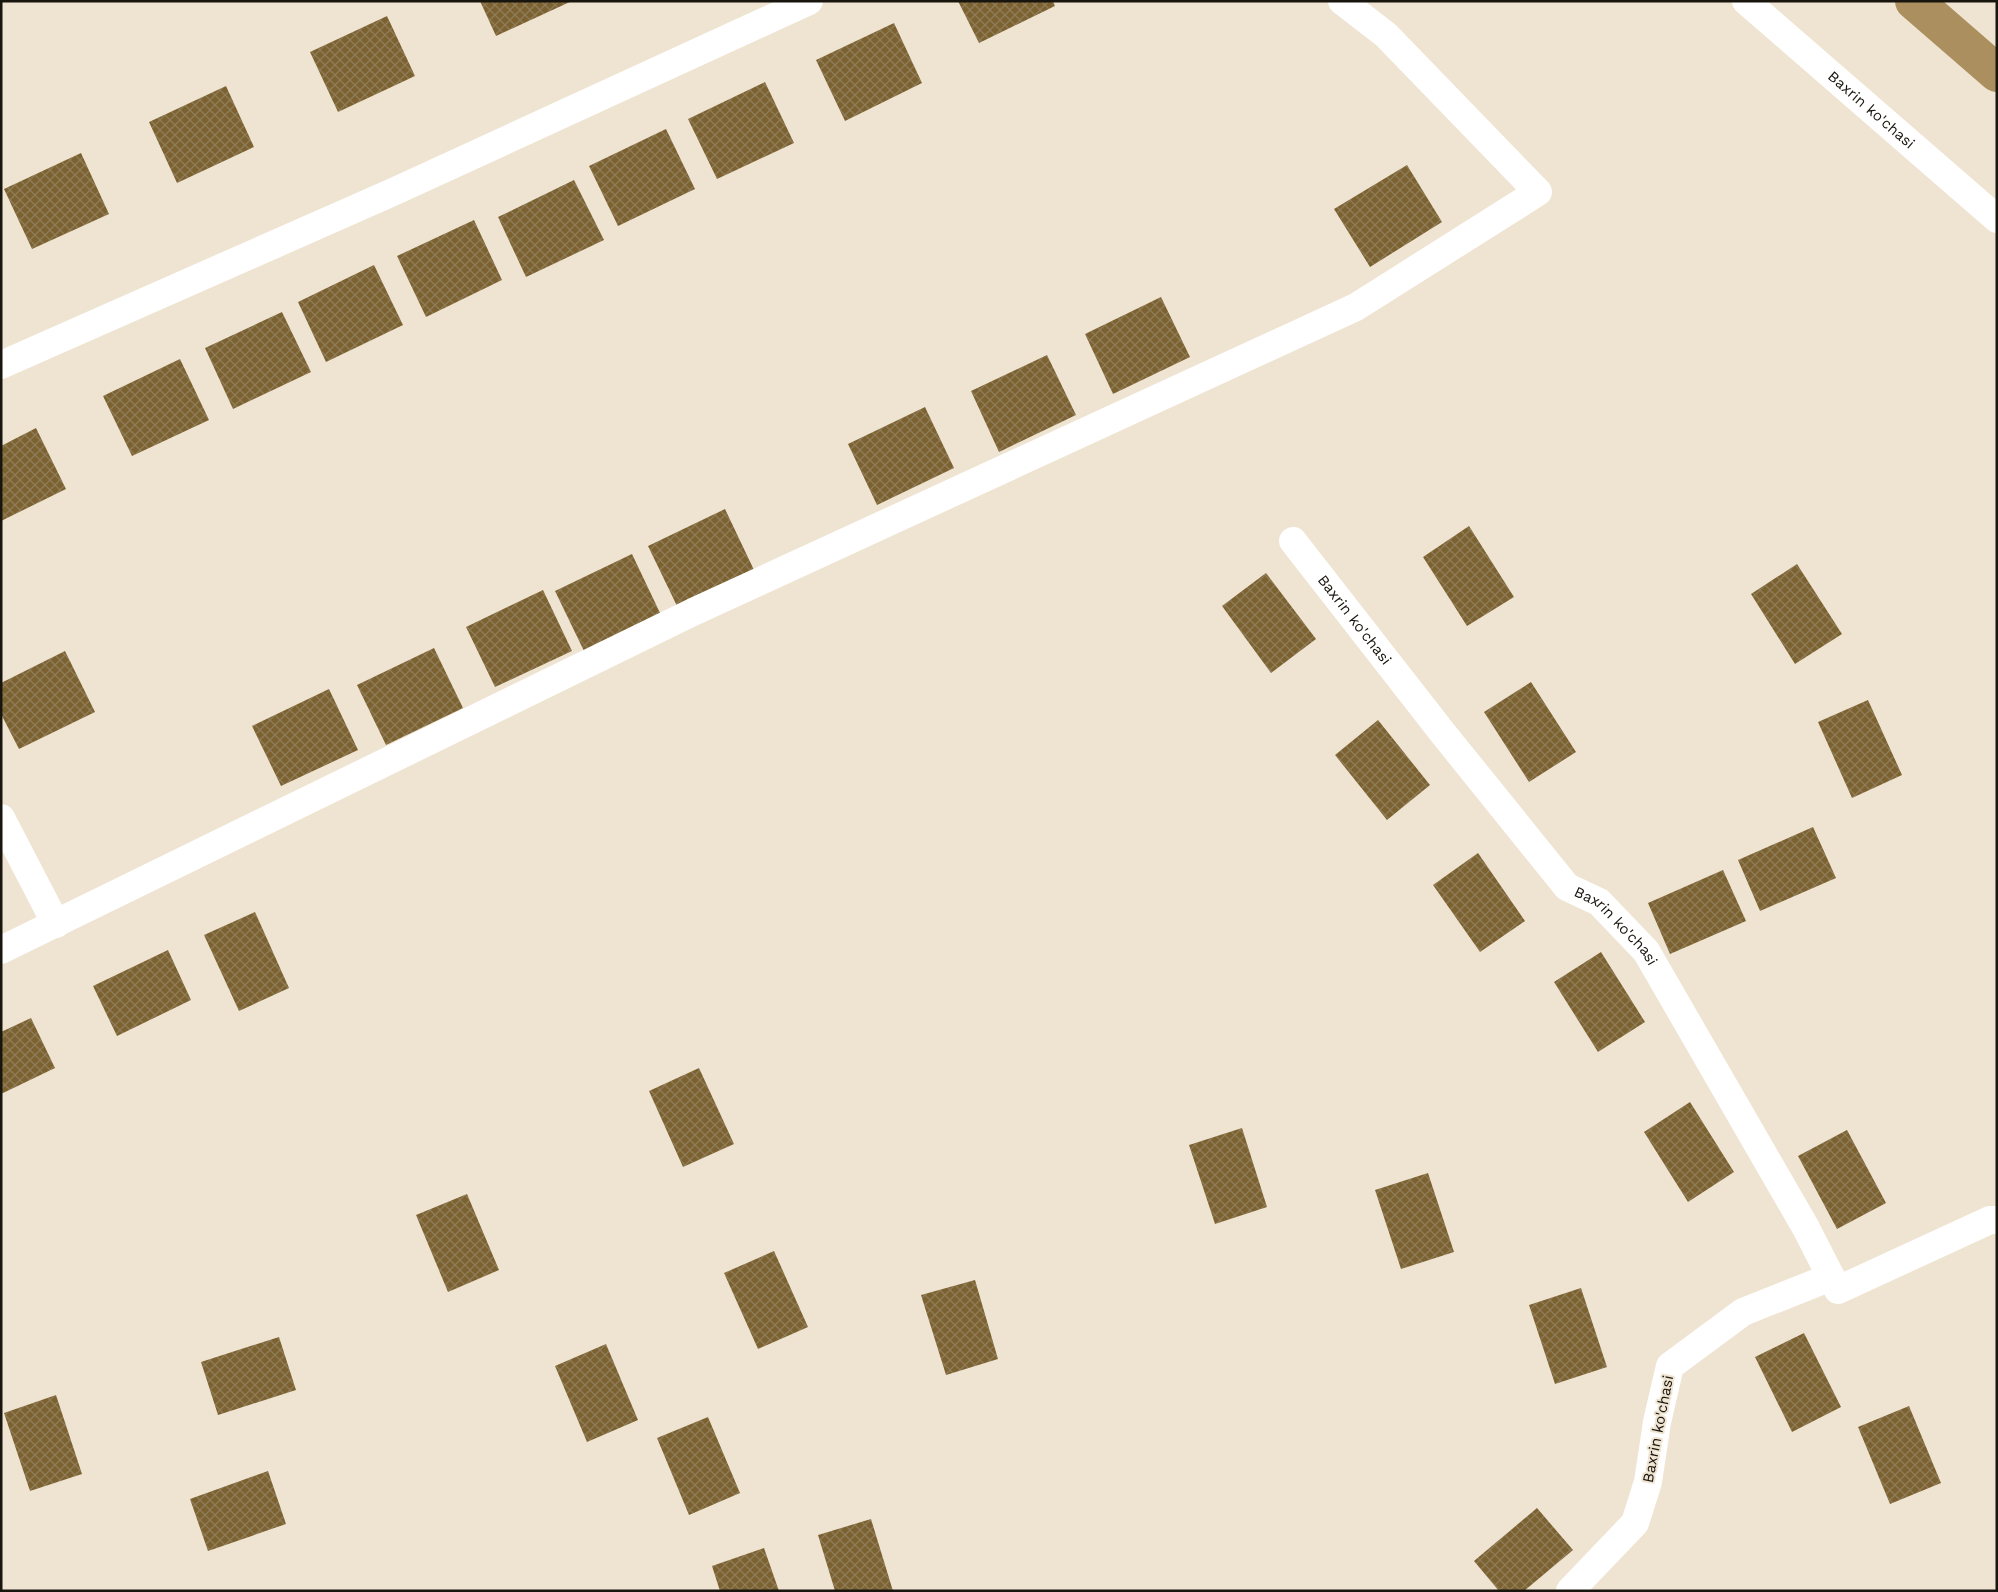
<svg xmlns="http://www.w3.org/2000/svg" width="1998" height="1592" viewBox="0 0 1998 1592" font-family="'Work Sans',sans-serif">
  <defs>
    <pattern id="building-cross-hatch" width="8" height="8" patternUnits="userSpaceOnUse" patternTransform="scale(1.25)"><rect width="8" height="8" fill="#7d6231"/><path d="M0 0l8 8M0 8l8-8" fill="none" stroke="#8f7c59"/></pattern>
  </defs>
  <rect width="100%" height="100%" fill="#efe4d1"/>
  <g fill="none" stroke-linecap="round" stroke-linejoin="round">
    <!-- canal -->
    <path stroke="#ac8f5e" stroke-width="38" d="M 1914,1 L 1997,73"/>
  </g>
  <!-- building -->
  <path fill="url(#building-cross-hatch)" d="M 480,1 L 572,1 L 496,36 Z
    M 958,1 L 1053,1 L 1055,6 L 979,43 Z
    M 387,16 L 415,76 L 338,112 L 310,52 Z
    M 894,23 L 922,83 L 845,121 L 816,60 Z
    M 765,82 L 794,143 L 717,179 L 688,119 Z
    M 226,86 L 254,147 L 177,183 L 149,122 Z
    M 666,129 L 695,189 L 618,226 L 589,166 Z
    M 81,153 L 109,214 L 32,249 L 4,189 Z
    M 1407,165 L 1442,222 L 1370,267 L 1334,209 Z
    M 574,180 L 604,240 L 526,277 L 498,217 Z
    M 474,220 L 502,280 L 426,317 L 397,256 Z
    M 374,265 L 403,325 L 326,362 L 298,302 Z
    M 1161,297 L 1190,357 L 1113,394 L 1085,334 Z
    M 282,312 L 311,372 L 233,409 L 205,348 Z
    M 1047,355 L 1076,415 L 999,452 L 971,391 Z
    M 180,359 L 209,420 L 132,456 L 103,396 Z
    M 925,407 L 954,468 L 877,505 L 848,444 Z
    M 36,428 L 66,489 L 1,521 L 1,446 Z
    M 725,509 L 754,570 L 677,606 L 648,546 Z
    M 1469,526 L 1514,597 L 1467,626 L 1423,557 Z
    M 632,554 L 661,615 L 584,651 L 555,591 Z
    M 1797,564 L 1842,634 L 1795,664 L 1751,594 Z
    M 1266,573 L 1316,639 L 1271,673 L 1222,606 Z
    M 543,590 L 572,651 L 495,687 L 466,627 Z
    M 434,648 L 463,708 L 386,745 L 357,685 Z
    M 65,651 L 95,712 L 19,749 L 1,714 L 1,683 Z
    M 1531,682 L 1576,752 L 1529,782 L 1484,712 Z
    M 329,689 L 358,750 L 281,786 L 252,726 Z
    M 1868,700 L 1902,775 L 1852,798 L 1818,722 Z
    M 1378,720 L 1430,785 L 1387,820 L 1335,755 Z
    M 1813,827 L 1836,878 L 1760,911 L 1738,860 Z
    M 1478,853 L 1525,921 L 1480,952 L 1433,885 Z
    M 1723,870 L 1746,921 L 1670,954 L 1648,903 Z
    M 255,912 L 289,988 L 239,1011 L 204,935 Z
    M 168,950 L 191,1000 L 117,1036 L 93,986 Z
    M 1601,952 L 1645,1022 L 1598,1052 L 1554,982 Z
    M 31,1018 L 55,1068 L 1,1094 L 1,1032 Z
    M 699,1068 L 734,1144 L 683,1167 L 649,1091 Z
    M 1690,1102 L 1734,1172 L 1688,1202 L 1644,1132 Z
    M 1242,1128 L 1267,1207 L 1215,1224 L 1189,1145 Z
    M 1847,1130 L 1886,1203 L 1837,1229 L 1798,1156 Z
    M 1428,1173 L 1454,1252 L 1401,1269 L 1375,1190 Z
    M 467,1194 L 499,1270 L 448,1292 L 416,1215 Z
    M 774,1251 L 808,1327 L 758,1349 L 724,1273 Z
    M 975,1280 L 998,1359 L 946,1375 L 921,1295 Z
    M 1581,1288 L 1607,1367 L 1555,1384 L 1529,1305 Z
    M 1804,1333 L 1841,1407 L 1792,1432 L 1755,1357 Z
    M 279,1337 L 296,1390 L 218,1415 L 201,1362 Z
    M 606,1344 L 638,1420 L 587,1442 L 555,1366 Z
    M 56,1395 L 82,1474 L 30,1491 L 4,1413 Z
    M 1909,1406 L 1941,1483 L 1890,1504 L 1858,1427 Z
    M 708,1417 L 740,1493 L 689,1515 L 657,1438 Z
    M 268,1471 L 286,1524 L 208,1551 L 190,1499 Z
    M 1537,1508 L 1573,1550 L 1524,1591 L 1499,1591 L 1474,1561 Z
    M 871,1519 L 893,1591 L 835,1591 L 818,1535 Z
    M 764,1548 L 779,1591 L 720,1591 L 712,1566 Z"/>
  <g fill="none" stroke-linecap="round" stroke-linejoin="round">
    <!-- street -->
    <g stroke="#fff" stroke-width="28">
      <path id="s1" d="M 1746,1 L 1997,219"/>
      <path d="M 1,365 L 393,192 L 809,1"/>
      <path id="s2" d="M 1293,541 L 1442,732 L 1567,887 L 1599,902 L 1646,951 L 1806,1228 L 1831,1277 L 1743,1312 L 1670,1366 L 1657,1422 L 1648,1482 L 1635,1523 L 1570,1591"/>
      <path d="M 1,818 L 56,924"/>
      <path d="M 1,950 L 693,612 L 1356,307 L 1538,192 L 1386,35 L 1342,1"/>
      <path d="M 1831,1277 L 1838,1290 L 1990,1220 L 1997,1220"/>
    </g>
  </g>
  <g text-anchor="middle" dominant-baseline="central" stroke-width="4" stroke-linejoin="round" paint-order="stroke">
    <!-- street labels -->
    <g font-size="15" fill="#18140e" stroke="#efe4d1">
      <text stroke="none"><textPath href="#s1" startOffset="166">Baxrin ko'chasi</textPath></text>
      <text stroke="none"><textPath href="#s2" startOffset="100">Baxrin ko'chasi</textPath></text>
      <text stroke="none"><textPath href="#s2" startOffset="505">Baxrin ko'chasi</textPath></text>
      <text transform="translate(1658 1429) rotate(-79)">Baxrin ko'chasi</text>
    </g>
  </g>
  <!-- border -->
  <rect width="1998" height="1592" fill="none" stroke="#18140e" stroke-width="5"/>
</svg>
